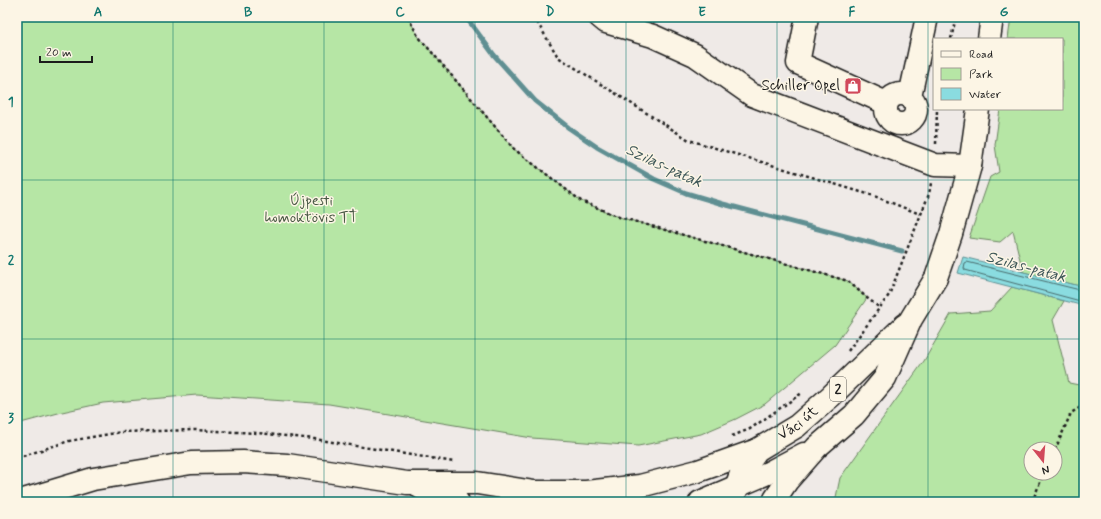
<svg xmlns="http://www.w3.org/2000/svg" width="1101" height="519" viewBox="0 0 1101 519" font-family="Mynerve,sans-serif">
  <rect width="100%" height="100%" fill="#efeae7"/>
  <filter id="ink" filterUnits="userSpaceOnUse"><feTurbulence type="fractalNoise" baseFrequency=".025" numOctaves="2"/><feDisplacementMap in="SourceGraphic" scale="8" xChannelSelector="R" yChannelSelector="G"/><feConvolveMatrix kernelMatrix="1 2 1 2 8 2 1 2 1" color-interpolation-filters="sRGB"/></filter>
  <g filter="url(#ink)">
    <!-- green -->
    <path fill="#b6e6a5" stroke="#698160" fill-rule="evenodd" d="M 17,17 L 408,17 L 418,36 L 514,149 L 581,201 L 619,217 L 848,281 L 867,298 L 835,345 L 765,404 L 736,419 L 701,434 L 638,446 L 532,438 L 329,404 L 197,395 L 103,403 L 62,412 L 17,424 Z
      M 1011,17 L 1084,17 L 1084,280 L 1080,286 L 1023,272 L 1013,231 L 1000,242 L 969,238 L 990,177 L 999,172 L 995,145 L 1000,109 L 1062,109 L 1062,39 L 1008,39 Z
      M 1012,287 L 1064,301 L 1053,320 L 1069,383 L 1084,386 L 1084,502 L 835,502 L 840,478 L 924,361 L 951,314 L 990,311 ZM 1031,449 L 1055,449 L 1055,473 L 1031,473 Z"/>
    <!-- water -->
    <path fill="#8adce0" stroke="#5e8f92" d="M 963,257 L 1084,287 L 1084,306 L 958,273 Z"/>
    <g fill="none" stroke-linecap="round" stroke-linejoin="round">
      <!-- shore -->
      <path stroke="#48696a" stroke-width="1" d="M 1084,291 L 967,262 L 965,263 L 964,268 L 965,270 L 1084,302"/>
      <!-- stream -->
      <path stroke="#5e8f92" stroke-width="5" d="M 466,17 L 494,55 L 535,101 L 569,128 L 597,147 L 654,179 L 686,193 L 723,204 L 902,251"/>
      <!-- minor casing -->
      <g stroke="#1c1c1c" stroke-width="25">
        <path id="minor" d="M 600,17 L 606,22 L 653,36 L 695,55 L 752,95 L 935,165 L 970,166
          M 807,17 L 798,63 L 886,103
          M886 109a15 15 0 1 1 30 0a15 15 0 1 1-30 0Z
          M 910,96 L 927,17"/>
      </g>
      <!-- major casing -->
      <g stroke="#1c1c1c" stroke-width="25">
        <g id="major">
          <path d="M 989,39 L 992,17"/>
          <path d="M 421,488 L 458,502"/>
          <path d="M 17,502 L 93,479 L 191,463 L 243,462 L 287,465 L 407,483 L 477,483 L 534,492 L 586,492 L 640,486 L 698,471 L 757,450"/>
          <path d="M 700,502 L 770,472 L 804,454"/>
          <path id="s1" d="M 734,502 L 736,487 L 742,471 L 757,450 L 797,426 L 831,396 L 905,325"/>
          <path d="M 774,502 L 775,499 L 787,481 L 817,447 L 854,415 L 885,378 L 911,319 L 936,278 L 951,234 L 970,166 L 978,109"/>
        </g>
      </g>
      <!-- path -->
      <path stroke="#1c1c1c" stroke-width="2.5" stroke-dasharray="3 3" stroke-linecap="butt" d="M 408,17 L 418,36 L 514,149 L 581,201 L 619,217 L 848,281 L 867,298 L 880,308
        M 534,17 L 558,57 L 689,140 L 874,196 L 920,214
        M 951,39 L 956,17
        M 936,144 L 937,109
        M 848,351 L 889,295 L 929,194 L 931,183
        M 732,436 L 750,429 L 802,393
        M 1055,450 L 1071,413 L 1084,405
        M 17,458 L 69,441 L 122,432 L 194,430 L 258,433 L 314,439 L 454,462
        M 1032,502 L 1044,473"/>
      <!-- minor -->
      <use href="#minor" stroke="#fcf5e5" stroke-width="22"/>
      <!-- major -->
      <use href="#major" stroke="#fcf5e5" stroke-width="22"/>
    </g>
  </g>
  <!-- grid -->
  <path fill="none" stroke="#0f766e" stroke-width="1" stroke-opacity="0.55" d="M 173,17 L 173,502M 324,17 L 324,502M 475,17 L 475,502M 626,17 L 626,502M 777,17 L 777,502M 928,17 L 928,502M 17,180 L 1084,180M 17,339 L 1084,339"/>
  <!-- icons -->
  <defs>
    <g id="shop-square" transform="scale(0.9)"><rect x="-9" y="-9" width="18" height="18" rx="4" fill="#d1495b" stroke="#fcf5e5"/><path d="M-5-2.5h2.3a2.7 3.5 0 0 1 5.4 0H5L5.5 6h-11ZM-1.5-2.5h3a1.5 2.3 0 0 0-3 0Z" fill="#fff"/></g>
  </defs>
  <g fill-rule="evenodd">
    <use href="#shop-square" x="853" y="86"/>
  </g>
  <g text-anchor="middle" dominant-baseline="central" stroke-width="3" stroke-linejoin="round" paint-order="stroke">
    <!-- shield labels -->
    <rect fill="#fcf5e5" stroke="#5f5d58" stroke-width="1" x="830" y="377" width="16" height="24" rx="3"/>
    <g font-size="14" font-weight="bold" fill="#1c1c1c">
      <text x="838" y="389">2</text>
    </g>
    <!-- poi labels -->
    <g font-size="15" fill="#1c1c1c" stroke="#fcf5e5" text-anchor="end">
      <text x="840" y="86">Schiller Opel</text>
    </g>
    <!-- park labels -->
    <g font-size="15" fill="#4a5945" stroke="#fcf5e5">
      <text x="311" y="201">Újpesti<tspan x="311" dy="17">homoktövis TT</tspan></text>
    </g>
    <!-- street labels -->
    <g font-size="15" fill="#1c1c1c" stroke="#fcf5e5">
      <text stroke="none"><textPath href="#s1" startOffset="107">Váci út</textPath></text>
    </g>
    <!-- water labels -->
    <g font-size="16" font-style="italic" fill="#3d5657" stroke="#fcf5e5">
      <text transform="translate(664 166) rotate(25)">Szilas-patak</text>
      <text transform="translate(1026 267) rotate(15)">Szilas-patak</text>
    </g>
  </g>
  <!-- margin -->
  <rect width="1101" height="519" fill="none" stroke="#fcf5e5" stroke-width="44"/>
  <!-- legend -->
  <rect x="933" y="38" width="130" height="72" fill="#fcf5e5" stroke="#a29e95"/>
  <rect x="941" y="51" width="20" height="6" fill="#fcf5e5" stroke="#a29e95"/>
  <text x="969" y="58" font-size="12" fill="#1c1c1c">Road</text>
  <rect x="941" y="68" width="20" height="12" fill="#b6e6a5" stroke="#a29e95"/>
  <text x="969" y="78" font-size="12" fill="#1c1c1c">Park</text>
  <rect x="941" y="88" width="20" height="12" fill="#8adce0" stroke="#a29e95"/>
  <text x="969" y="98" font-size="12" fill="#1c1c1c">Water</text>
  <!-- north arrow -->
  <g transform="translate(1043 461) rotate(163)"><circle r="19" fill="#fcf5e5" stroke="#a29e95"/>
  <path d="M0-3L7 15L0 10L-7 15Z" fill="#d1495b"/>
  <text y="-6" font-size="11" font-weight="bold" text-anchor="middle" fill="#1c1c1c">N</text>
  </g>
  <!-- scale -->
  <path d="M40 56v6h52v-6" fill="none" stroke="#1c1c1c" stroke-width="2"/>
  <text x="46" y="56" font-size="12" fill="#1c1c1c" stroke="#fcf5e5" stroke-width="3" paint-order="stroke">20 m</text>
  <rect x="22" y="22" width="1057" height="475" fill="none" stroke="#0f766e" stroke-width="1.5"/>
  <g font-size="13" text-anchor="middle" font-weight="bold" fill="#0f766e">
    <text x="98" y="16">A</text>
    <text x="248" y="16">B</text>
    <text x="400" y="16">C</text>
    <text x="550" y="16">D</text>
    <text x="702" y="16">E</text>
    <text x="852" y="16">F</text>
    <text x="1004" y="16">G</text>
    <text x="11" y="106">1</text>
    <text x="11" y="264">2</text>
    <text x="11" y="422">3</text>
  </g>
</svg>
